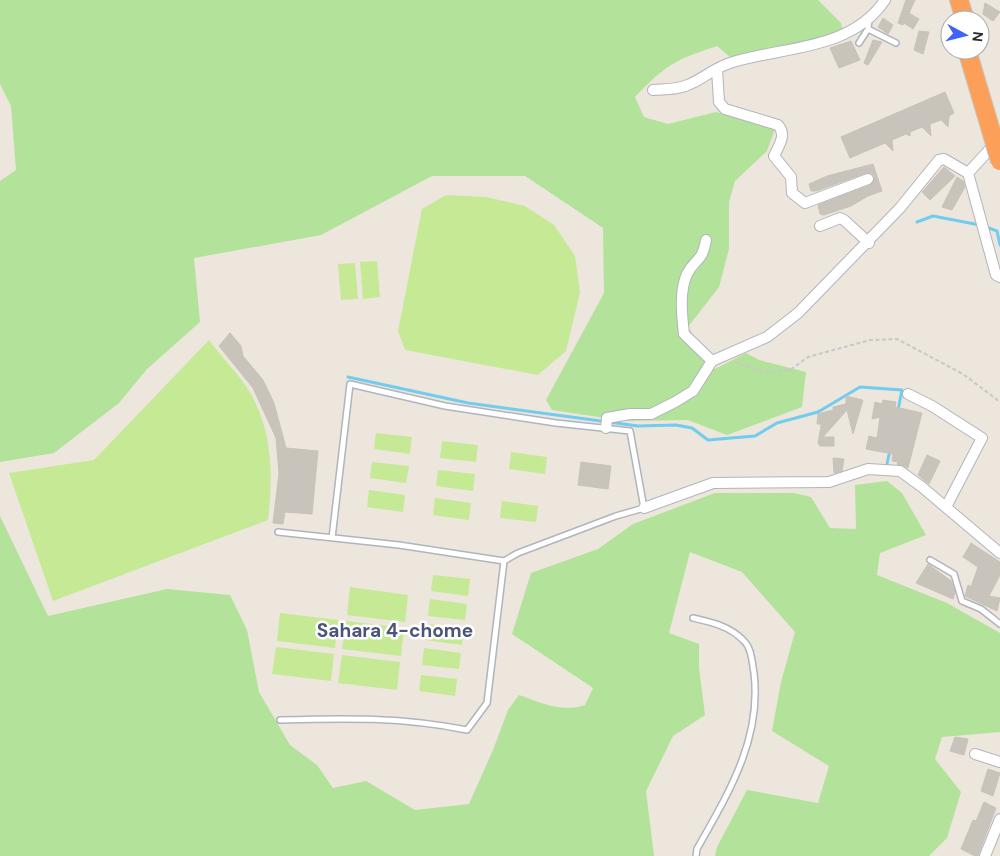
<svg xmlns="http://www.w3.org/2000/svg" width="1000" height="856" viewBox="0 0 1000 856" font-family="'DM Sans',sans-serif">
  <rect width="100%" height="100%" fill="#ece6dd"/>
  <!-- green -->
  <path fill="#b3e29a" d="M 0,0 L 818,0 L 841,23 L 845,40 L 784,45 L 730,57 L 717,46 C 674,60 666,65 635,97 L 644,117 L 668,124 L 716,112 L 775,129 L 767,151 L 735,181 L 729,202 L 729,249 L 719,287 L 688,327 L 715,369 L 746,353 L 759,360 L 806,372 L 802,407 L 727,435 L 688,420 L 625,421 L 552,410 L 546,400 L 604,293 L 603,228 L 525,176 L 432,176 L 321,235 L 194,258 L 200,322 L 147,369 L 119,403 L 54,453 L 0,462 L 0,181 L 16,170 L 11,106 L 0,84 Z
    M 887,481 L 902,493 L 926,535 L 880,553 L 877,575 L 947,603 L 1000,633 L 1000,732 L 942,737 L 935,759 L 961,792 L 947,838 L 929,856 L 715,856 L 717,847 L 747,790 L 818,803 L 829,766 L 772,731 L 781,682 L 795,632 L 742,572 L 690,552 L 669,633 L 699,644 L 699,668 L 705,715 L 673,736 L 646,791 L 654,856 L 0,856 L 0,516 L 48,616 L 167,589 L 230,595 L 247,630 L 259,692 L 290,745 L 317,765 L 333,788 L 366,781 L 415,810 L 469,804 L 493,750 L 508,710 L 519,695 C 542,703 562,713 585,705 L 593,688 L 512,634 L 531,573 L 598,549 L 633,524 L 715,493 L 794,493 L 811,497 L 830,528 L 856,529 L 855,485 Z"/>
  <!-- pitch -->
  <path fill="#c6e996" d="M 446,195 L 486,197 L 525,206 L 554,225 L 575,256 L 580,292 L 566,351 L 538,375 L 405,350 L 398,331 L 422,209 Z
    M 377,261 L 380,297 L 363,299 L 360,262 Z
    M 355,263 L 358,299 L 341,300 L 338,264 Z
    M 209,340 C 222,358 240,375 251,394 C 273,435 273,476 268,520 L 53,601 L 9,473 L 94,460 Z
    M 376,433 L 412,437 L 410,454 L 374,449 Z
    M 442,441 L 478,445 L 476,462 L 440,458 Z
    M 511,452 L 547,457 L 545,474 L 509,469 Z
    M 372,462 L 409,466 L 406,483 L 370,478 Z
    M 438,470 L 475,474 L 473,491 L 436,486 Z
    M 369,490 L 405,495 L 403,512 L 367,507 Z
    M 435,498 L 471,503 L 469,520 L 433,515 Z
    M 502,501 L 538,506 L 536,522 L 500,518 Z
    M 433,575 L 470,579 L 468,596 L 431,591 Z
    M 350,587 L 408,595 L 405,622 L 347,615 Z
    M 430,599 L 467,604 L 465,620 L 428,616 Z
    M 280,613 L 338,620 L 335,648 L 277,641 Z
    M 346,621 L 404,628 L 401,656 L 342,649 Z
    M 427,624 L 464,628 L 462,645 L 425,640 Z
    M 276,647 L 334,654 L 331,681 L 272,674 Z
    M 424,648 L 461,653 L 459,669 L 422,665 Z
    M 342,655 L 400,662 L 397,690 L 338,683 Z
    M 421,675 L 457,679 L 455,696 L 419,691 Z"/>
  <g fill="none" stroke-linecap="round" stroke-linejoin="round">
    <!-- stream -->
    <path stroke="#72cced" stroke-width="3" d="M 917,222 L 933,216 L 980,225
      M 986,227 L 997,231 L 1000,245
      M 348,377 L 468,403 L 638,426 L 676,425 L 692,428 L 708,440 L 755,436 L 777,423 L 818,412 L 860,387 L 902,390 L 898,410
      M 887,464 L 890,450"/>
  </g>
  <!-- building -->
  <path fill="#c8c4bc" stroke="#c8c2b7" d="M 906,0 L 915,0 L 909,13 L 919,19 L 913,29 L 904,23 L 903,25 L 898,23 Z
    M 985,3 L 1000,12 L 993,21 L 983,14 Z
    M 883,18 L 893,25 L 888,34 L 878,27 Z
    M 919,31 L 929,32 L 923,54 L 914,50 Z
    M 873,40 L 882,42 L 868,65 L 864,63 Z
    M 851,41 L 860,60 L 839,68 L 830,48 Z
    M 945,92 L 954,113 L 949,116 L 948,127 L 941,120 L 930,124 L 931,136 L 922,127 L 910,132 L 910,136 L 906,134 L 892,140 L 893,151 L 885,143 L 850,158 L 841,137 Z
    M 873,164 L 882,191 L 868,196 L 851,206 L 824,215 L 820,214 L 818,205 L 870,185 L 875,177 L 872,173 L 866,173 L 816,191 L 811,191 L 809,184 L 827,176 Z
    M 944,167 L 955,176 L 930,200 L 922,192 Z
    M 957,177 L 963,181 L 965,187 L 952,210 L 942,207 Z
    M 230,333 L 241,346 L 243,356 L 263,380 L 274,403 L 286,448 L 318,451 L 312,514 L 285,512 L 283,524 L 273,523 L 279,473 L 276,438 L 253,388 L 219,346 Z
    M 846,396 L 863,400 L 853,434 L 847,410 L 823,437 L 834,437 L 834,446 L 820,446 L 818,443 L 821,426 L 821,424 L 817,424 L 818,414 L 833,410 L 833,407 L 846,404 Z
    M 883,400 L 896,402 L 895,407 L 922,413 L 908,468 L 897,464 L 898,462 L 892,461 L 893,454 L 866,449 L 869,436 L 877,438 L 880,417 L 872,419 L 875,402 L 882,404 Z
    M 927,455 L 940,461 L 929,484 L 918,475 Z
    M 833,458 L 844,459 L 842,471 L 834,473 Z
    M 581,462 L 611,466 L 608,489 L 578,485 Z
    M 971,543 L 1000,562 L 1000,575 L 989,596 L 1000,598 L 997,611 L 965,596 L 968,585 L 971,587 L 978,567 L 963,557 Z
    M 928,564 L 951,581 L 955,592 L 953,599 L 916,583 Z
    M 955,737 L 968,739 L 964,755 L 950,751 Z
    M 988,769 L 1000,773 L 993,796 L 981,791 Z
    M 984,802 L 996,808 L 978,856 L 975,856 L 961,849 L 973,820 L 976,821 Z"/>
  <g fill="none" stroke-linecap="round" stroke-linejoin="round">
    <!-- lane casing -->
    <g stroke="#b1b4be" stroke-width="8">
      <path id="lane" d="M 868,29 L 896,43
        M 859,43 L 868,29 L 869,20
        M 278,532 L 399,545 L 504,561 L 518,553 L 616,516 L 644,508 L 630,431 L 556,423 L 445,406 L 350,384 L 332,538
        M 930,560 L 954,574 L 962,601 L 981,609 L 1000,624
        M 693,618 C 711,622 730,626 744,641 C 752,649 752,663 754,673 C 762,739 728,794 697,849 L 696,856
        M 280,720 C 346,718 402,717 467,730 L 487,703 L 504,561"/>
    </g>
    <!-- street casing -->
    <g stroke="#b1b4be" stroke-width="12">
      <path id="street" d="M 717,69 L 719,102 L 725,109 L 778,125 C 787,135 779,145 774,156 L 791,177 L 792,193 L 805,203 L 868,179
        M 653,90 C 665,89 679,90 690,84 C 704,78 716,67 730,63 C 783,46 851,51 885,0
        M 968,173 L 990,149 L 998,146
        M 820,226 L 840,218 L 844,220 L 869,243
        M 712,361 L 767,337 L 798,313 L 900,208 L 939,160 L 944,159 L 968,173 L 996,275 L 1000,277
        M 908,394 L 932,406 L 982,438 L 946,507
        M 606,428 L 607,418 L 630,414 L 651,414 L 675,402 L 693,391 L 712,361 L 684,334 C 682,316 679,291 687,274 C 695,258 702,263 706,240
        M 644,508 L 713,483 L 829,482 L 868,469 L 900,471 L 922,487 L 1000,553
        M 975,754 L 1000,762
        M 985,856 L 1000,819"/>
    </g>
    <!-- highway casing -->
    <g stroke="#c8c8c8" stroke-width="20">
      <path id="highway" d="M 959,0 L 965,20"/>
    </g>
    <!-- path -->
    <path stroke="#c8c8c8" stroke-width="2" stroke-dasharray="4 2.5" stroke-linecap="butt" d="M 734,362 L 766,372 L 790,370 L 808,357 L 870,340 L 897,339 L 963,374 L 1000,402"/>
    <!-- lane -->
    <use href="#lane" stroke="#fff" stroke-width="5"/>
    <!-- street -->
    <use href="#street" stroke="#fff" stroke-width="10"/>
    <!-- highway -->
    <use href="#highway" stroke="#fc9f59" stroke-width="18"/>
    <!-- highway-bridge casing -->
    <g stroke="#c8c8c8" stroke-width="20" stroke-linecap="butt">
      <path id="highway-bridge" d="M 967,50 L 1000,161"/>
    </g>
    <!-- highway-bridge -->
    <use href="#highway-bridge" stroke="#fc9f59" stroke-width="18"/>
  </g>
  <g text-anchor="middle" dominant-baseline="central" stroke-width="5" stroke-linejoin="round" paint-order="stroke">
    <!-- neighbourhood labels -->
    <g font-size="19" font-weight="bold" fill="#4c547b" stroke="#fff">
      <text x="395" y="630">Sahara 4-chome</text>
    </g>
  </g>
  <!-- north arrow -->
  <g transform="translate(965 35) rotate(97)"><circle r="24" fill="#ffffff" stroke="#aaaaaa"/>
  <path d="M0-4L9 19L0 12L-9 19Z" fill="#4062f7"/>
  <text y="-8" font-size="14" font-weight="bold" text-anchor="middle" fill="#2b2b2b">N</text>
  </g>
</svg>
